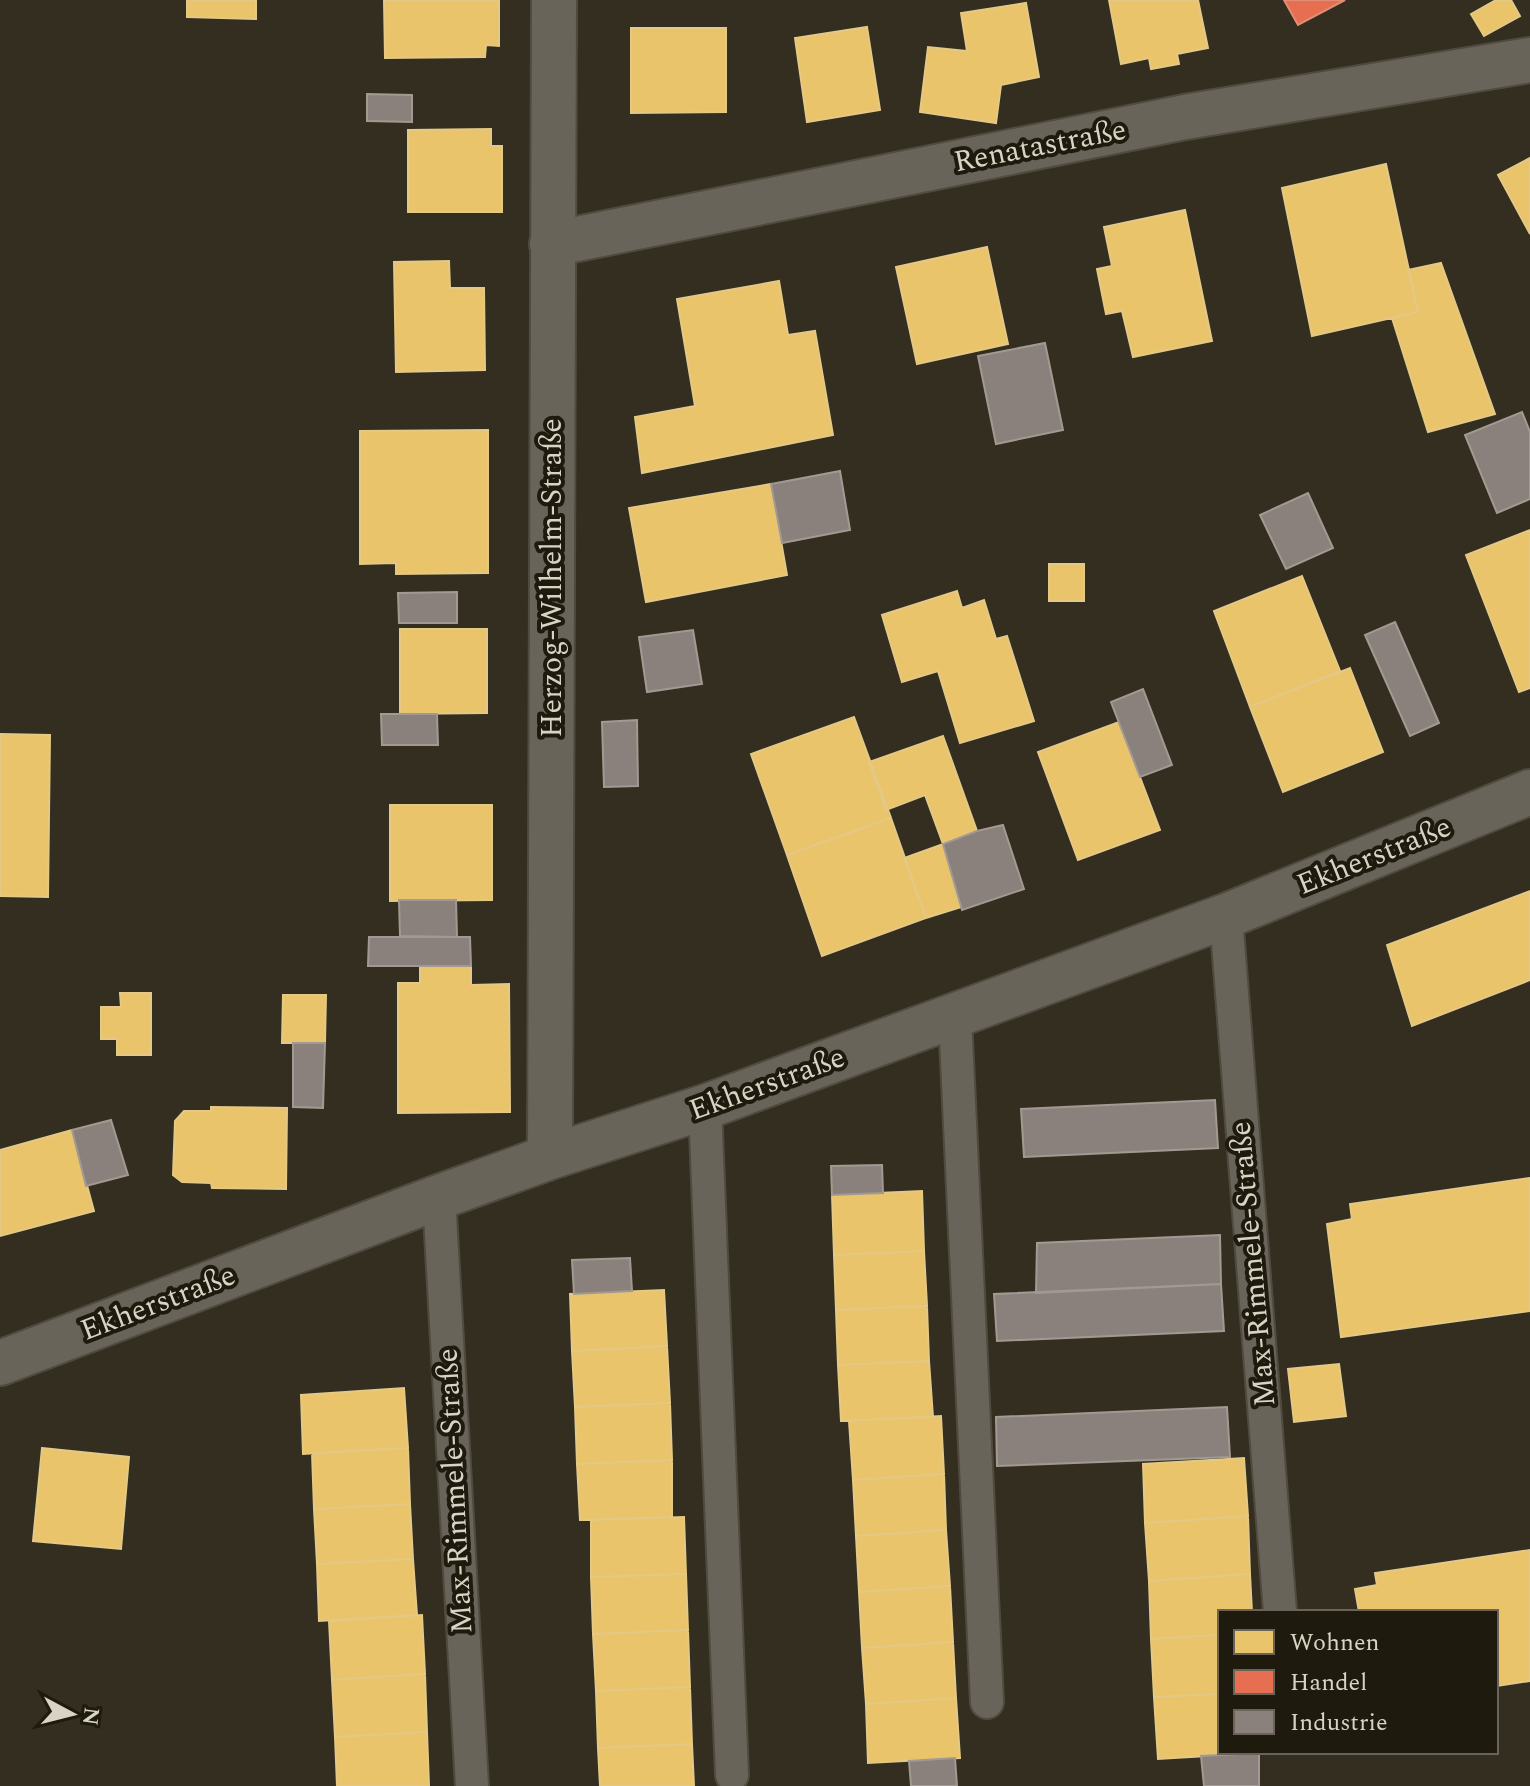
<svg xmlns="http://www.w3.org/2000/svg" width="1530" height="1786" viewBox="0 0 1530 1786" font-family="Spectral,serif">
  <rect width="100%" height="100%" fill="#332e1f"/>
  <!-- homes -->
  <path fill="#e9c46a" stroke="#e4c885" stroke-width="2" d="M 187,0 L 256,0 L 256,19 L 187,17 Z
    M 384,0 L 499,0 L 499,46 L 486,45 L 485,57 L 385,58 Z
    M 1109,0 L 1198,0 L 1208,48 L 1177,54 L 1179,64 L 1151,69 L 1149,58 L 1121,64 Z
    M 1496,0 L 1511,0 L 1520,16 L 1484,36 L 1471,14 Z
    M 1026,3 L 1039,77 L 1001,85 L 996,123 L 920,112 L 928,47 L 967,51 L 961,13 Z
    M 867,27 L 880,110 L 807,122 L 795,38 Z
    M 631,28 L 726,28 L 726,112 L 631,113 Z
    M 491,129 L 491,146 L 502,146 L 502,212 L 408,212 L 408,130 Z
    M 1530,158 L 1530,234 L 1498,175 Z
    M 1386,164 L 1418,312 L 1312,336 L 1282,188 Z
    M 1185,210 L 1212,341 L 1133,357 L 1122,311 L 1106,314 L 1097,269 L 1112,266 L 1104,227 Z
    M 987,247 L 1008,344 L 917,364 L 896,267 Z
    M 449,261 L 450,288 L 484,288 L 485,370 L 396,372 L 394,262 Z
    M 1441,263 L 1495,414 L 1428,432 L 1392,318 L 1418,312 L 1408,270 Z
    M 779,281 L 788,335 L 815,331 L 833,435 L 642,473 L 635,417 L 695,406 L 677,299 Z
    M 488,430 L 488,573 L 396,574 L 396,563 L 360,564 L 360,431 Z
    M 771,484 L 787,575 L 646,602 L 629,508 Z
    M 1530,530 L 1530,688 L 1519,692 L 1466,555 Z
    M 1049,564 L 1084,564 L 1084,601 L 1049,601 Z
    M 1302,576 L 1340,671 L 1250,707 L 1214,611 Z
    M 957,591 L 962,608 L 984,600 L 996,639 L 1007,636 L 1034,721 L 960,743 L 938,671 L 902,682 L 882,615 Z
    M 400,629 L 487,629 L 487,713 L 400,714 Z
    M 1350,668 L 1383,752 L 1283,792 L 1250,707 Z
    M 854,717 L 891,818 L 787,855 L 751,754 Z
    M 1119,722 L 1160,830 L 1078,860 L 1038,752 Z
    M 0,734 L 50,735 L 48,897 L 0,896 Z
    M 943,736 L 977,831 L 943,844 L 925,795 L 886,810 L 869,762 Z
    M 390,805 L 492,805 L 492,900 L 390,901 Z
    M 891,818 L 926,918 L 822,956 L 787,855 Z
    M 943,844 L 961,907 L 926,918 L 904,858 Z
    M 1530,891 L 1530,980 L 1412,1026 L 1387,945 Z
    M 420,966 L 471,966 L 471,985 L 509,984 L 510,1112 L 398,1113 L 398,983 L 420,983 Z
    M 120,993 L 151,993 L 151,1055 L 117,1055 L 117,1039 L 101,1039 L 101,1007 L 121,1007 Z
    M 283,995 L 326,995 L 325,1043 L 282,1043 Z
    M 211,1107 L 287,1108 L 286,1189 L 212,1188 L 211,1183 L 182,1182 L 173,1175 L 175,1121 L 184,1111 L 211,1111 Z
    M 72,1130 L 94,1211 L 0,1236 L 0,1150 Z
    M 1530,1178 L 1530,1311 L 1341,1337 L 1327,1224 L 1352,1219 L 1350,1204 Z
    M 922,1191 L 924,1251 L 834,1255 L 832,1195 Z
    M 924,1251 L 927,1306 L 836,1310 L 834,1255 Z
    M 664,1290 L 667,1346 L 572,1351 L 570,1294 Z
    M 927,1306 L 929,1361 L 838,1365 L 836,1310 Z
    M 667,1346 L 670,1403 L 575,1407 L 572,1351 Z
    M 929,1361 L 933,1417 L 841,1421 L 838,1365 Z
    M 1339,1364 L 1346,1416 L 1294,1422 L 1288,1369 Z
    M 404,1388 L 408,1448 L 303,1454 L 301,1395 Z
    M 670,1403 L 672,1460 L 577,1464 L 575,1407 Z
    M 941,1416 L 944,1474 L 853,1480 L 849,1421 Z
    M 42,1448 L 129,1457 L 121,1549 L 33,1541 Z
    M 408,1448 L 410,1504 L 314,1509 L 312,1453 Z
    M 1244,1458 L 1248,1516 L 1145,1523 L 1143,1464 Z
    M 672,1460 L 672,1517 L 580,1520 L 577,1464 Z
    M 944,1474 L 946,1530 L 856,1536 L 853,1480 Z
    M 410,1504 L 413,1559 L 317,1564 L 314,1509 Z
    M 1248,1516 L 1250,1574 L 1149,1581 L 1145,1523 Z
    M 684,1517 L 686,1574 L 591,1577 L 591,1520 Z
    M 946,1530 L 950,1586 L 859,1592 L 856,1536 Z
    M 1530,1550 L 1530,1681 L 1496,1686 L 1496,1612 L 1359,1612 L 1355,1589 L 1377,1585 L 1375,1573 Z
    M 413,1559 L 417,1615 L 319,1621 L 317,1564 Z
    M 686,1574 L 688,1630 L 593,1634 L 591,1577 Z
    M 1250,1574 L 1252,1612 L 1220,1612 L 1220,1635 L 1151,1639 L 1149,1581 Z
    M 950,1586 L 953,1642 L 862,1648 L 859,1592 Z
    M 422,1615 L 425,1674 L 332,1680 L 329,1621 Z
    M 688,1630 L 690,1687 L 596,1691 L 593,1634 Z
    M 1220,1635 L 1220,1694 L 1154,1697 L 1151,1639 Z
    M 953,1642 L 956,1698 L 866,1704 L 862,1648 Z
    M 425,1674 L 427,1732 L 335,1737 L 332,1680 Z
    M 690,1687 L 692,1744 L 598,1748 L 596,1691 Z
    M 1220,1694 L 1220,1752 L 1259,1753 L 1158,1759 L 1154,1697 Z
    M 956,1698 L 960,1758 L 868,1763 L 866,1704 Z
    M 427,1732 L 429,1786 L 337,1786 L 335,1737 Z
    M 692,1744 L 694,1786 L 600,1786 L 598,1748 Z"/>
  <!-- shops -->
  <path fill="#e76f51" stroke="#e38d74" stroke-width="2" d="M 1284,0 L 1345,0 L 1298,25 Z"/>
  <!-- industry -->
  <path fill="#8a817c" stroke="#a29a92" stroke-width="2" d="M 367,94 L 412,95 L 412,122 L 367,121 Z
    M 1045,343 L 1063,430 L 996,444 L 978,356 Z
    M 1522,412 L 1530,432 L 1530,499 L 1497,513 L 1465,435 Z
    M 840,471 L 850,530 L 782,543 L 771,484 Z
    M 1308,493 L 1333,548 L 1286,569 L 1260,515 Z
    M 457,592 L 457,623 L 399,623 L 398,593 Z
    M 1395,622 L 1439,723 L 1410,736 L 1365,635 Z
    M 693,630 L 702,684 L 647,692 L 639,637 Z
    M 1143,689 L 1172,765 L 1140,777 L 1111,702 Z
    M 381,714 L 437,714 L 438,745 L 382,745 Z
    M 637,720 L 638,786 L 604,787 L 602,722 Z
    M 1003,825 L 1024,889 L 962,910 L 943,844 L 977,831 Z
    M 399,900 L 456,900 L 457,937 L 400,936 Z
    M 369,937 L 470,937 L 471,966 L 368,966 Z
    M 293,1043 L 325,1043 L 323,1108 L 293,1107 Z
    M 1215,1100 L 1218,1148 L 1024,1157 L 1021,1109 Z
    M 111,1120 L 128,1175 L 86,1186 L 72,1130 Z
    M 882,1165 L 883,1193 L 832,1195 L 831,1166 Z
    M 1220,1235 L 1221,1284 L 1036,1293 L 1037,1243 Z
    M 630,1258 L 632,1291 L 574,1294 L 572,1260 Z
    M 1221,1284 L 1224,1331 L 997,1341 L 994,1294 Z
    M 1227,1407 L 1230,1457 L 997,1466 L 996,1417 Z
    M 1259,1753 L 1259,1786 L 1204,1786 L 1201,1756 Z
    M 955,1758 L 957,1786 L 911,1786 L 909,1761 Z"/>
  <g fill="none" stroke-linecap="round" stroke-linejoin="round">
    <!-- service casing -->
    <g stroke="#4f4b3f" stroke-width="36">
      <path id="service" d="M 1226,916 L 1280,1612
        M 955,1017 L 987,1702
        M 705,1107 L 732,1775
        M 439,1197 L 472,1786"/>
    </g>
    <!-- minor casing -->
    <g stroke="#4f4b3f" stroke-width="48">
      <path id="minor" d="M 552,244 L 1185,117 L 1530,60
        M 550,1157 L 554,0
        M 0,1363 L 439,1197 L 550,1157 L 705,1107 L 1226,916 L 1530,792"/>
    </g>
    <!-- service -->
    <use href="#service" stroke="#69645a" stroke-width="32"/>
    <!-- minor -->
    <use href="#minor" stroke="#69645a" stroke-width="44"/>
  </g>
  <g text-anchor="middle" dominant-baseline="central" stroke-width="8" stroke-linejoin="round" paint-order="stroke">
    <!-- street labels -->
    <g font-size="30" fill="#d9d3c4" stroke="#1e1a0e">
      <text transform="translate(1040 146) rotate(-11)">Renatastraße</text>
      <text transform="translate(552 578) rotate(-90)">Herzog-Wilhelm-Straße</text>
      <text transform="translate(1374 856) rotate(-22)">Ekherstraße</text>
      <text transform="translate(767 1084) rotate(-20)">Ekherstraße</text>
      <text transform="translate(1253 1264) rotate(-95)">Max-Rimmele-Straße</text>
      <text transform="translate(158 1303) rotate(-21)">Ekherstraße</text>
      <text transform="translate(455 1491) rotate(-93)">Max-Rimmele-Straße</text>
    </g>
  </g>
  <!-- legend -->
  <rect x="1218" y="1610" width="280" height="144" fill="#1e1a0e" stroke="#696457" stroke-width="2"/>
  <rect x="1234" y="1630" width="40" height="24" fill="#e9c46a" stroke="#696457" stroke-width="2"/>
  <text x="1290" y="1650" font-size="24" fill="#d9d3c4">Wohnen</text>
  <rect x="1234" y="1670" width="40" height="24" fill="#e76f51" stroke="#696457" stroke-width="2"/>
  <text x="1290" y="1690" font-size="24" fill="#d9d3c4">Handel</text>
  <rect x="1234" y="1710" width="40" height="24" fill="#8a817c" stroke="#696457" stroke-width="2"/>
  <text x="1290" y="1730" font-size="24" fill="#d9d3c4">Industrie</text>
  <!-- north arrow -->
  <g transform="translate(72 1714) rotate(97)" stroke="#1e1a0e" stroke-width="6" paint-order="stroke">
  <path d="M0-6L14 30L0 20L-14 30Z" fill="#d9d3c4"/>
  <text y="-12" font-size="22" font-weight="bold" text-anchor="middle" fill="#d9d3c4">N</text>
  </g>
</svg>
